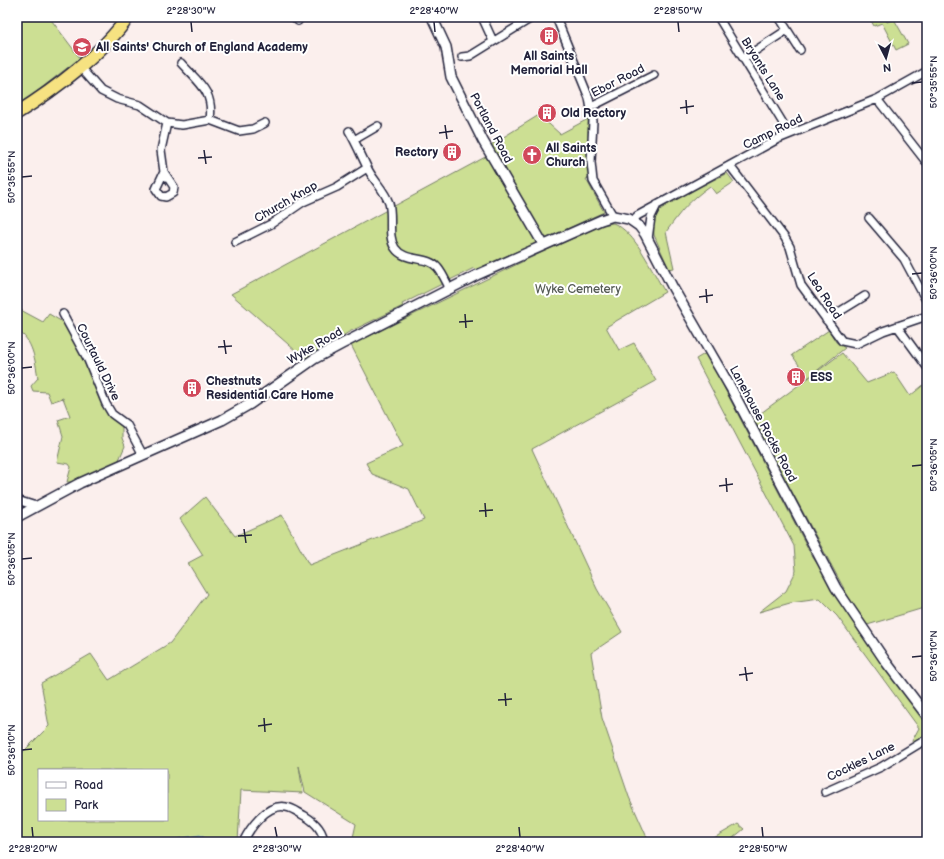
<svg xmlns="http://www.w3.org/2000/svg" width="944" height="859" viewBox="0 0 944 859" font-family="'Balsamiq Sans',sans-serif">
  <rect width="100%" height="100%" fill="#fbefed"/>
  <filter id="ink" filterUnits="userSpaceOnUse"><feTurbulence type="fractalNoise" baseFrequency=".025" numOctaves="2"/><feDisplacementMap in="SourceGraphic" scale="8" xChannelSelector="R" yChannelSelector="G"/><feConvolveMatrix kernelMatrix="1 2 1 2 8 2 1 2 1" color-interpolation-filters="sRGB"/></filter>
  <g filter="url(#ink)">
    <!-- green -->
    <path fill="#ccdf93" stroke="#778067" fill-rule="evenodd" d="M 17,17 L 49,17 L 80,58 L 17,107 Z
      M 869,17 L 884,17 L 887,22 L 894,19 L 908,44 L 896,50 L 882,23 L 874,26 Z
      M 539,115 L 560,134 L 588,119 L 589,178 L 586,179 L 604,212 L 476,270 L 474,268 L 402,304 L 403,306 L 349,332 L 305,359 L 231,294 L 489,155 L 489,146 Z
      M 727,173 L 734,182 L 716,194 L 710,186 C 688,202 681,211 666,232 L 674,268 L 669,269 L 654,235 L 653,219 L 657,212 L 671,202 Z
      M 613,223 C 636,232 652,271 665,292 L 606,327 L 619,350 L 634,343 L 656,381 L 532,449 L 597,589 L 622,632 L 591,653 L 602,718 L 629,797 L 649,842 L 352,842 L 356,824 L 305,792 L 299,766 L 303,793 L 241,790 L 238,842 L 17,842 L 17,758 L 49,726 L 41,683 L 91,654 L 109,680 L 170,643 L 207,594 L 188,563 L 203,555 L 180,519 L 205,497 L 235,536 L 282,515 L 309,565 L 424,520 L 409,489 L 372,474 L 366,463 L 403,446 L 351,345 L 532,257 L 602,225 ZM 39,770 L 167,770 L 167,820 L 39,820 Z
      M 17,308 L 43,322 L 49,314 L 66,324 L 86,361 L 105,406 L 122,423 L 122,438 L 125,446 L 118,462 L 74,482 L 67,482 L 71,467 L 69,464 L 57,462 L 63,436 L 58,420 L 70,416 L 63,398 L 51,402 L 47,392 L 33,391 L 31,386 L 38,378 C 35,360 33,340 17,330 Z
      M 829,330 L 836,342 L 845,348 L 808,378 L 792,355 Z
      M 706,353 L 812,556 L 927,725 L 927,737 L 913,744 L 912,741 L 919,728 L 837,616 L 820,599 L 790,603 L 759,612 L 786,591 L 796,571 L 794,546 L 696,359 Z
      M 842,353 L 867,383 L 894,372 L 910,396 L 927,382 L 927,607 L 864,626 L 753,419 Z
      M 738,824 L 744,829 L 728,842 L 707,842 Z"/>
    <!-- water -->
    <path fill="#9bd9fc" stroke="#6b90af" d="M 200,835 L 212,842 L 172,842 L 177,839 Z"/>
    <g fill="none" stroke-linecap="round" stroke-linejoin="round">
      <!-- street casing -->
      <g stroke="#22223b" stroke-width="10">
        <path id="street" d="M 294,17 L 298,21
          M 482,17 L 493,41
          M 556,17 L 589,98 L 593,121 L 591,162 L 593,181 L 613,216
          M 718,17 L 789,133
          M 779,17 L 800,50
          M 462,57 L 470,56 L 533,17
          M 744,58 L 787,30
          M 181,63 C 199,83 214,91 210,120
          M 80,67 L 101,91 L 117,99 L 140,105 L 167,123 L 182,125 L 210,120 L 239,131 L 253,129 L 265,123
          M 877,99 L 927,163
          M 591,107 L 654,75
          M 349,131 C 356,143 361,155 367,167 C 372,179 384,189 389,203 C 393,217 387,236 395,248 C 405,263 428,255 438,268 C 443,274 446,282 450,289
          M 354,140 L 378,126
          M 730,166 L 785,238 L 790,247 L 801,285 L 842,341 L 856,344 L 883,331 L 927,316
          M 164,172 L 174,187 L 173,193 L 166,197 L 161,196 L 156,189 Z
          M 164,172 L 161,150 L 167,123
          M 869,218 L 904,259 L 927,302
          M 633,221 L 637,216 L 778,139 L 877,99 L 927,71
          M 648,239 L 651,217 L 657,205
          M 235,242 L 271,224 L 303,202 L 337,187 L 367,168
          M 63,314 L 88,360 L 106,404 L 112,414 L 127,425 L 143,455
          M 826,320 L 865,296
          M 897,326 L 927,367
          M 17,500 L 36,506
          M 825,792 L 881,767 L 927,739
          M 243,842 C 250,828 267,803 286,807 C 293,808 299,813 305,816 C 315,822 323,830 324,842"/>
      </g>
      <!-- secondary casing -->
      <g stroke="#22223b" stroke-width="12">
        <path id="secondary" d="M 432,17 L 446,47 L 451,77 L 483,141 L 543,244
          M 17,517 L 80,483 L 222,420 L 250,404 L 314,359 L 342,344 L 477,275 L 601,220 L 613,216 L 629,219 L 639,226 L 645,234 L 673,288 L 732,390 L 836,588 L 886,662 L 927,716"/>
      </g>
      <!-- highway casing -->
      <g stroke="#22223b" stroke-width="15">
        <path id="highway" d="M 17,113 C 54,90 103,53 128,17"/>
      </g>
      <!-- street -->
      <use href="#street" stroke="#fff" stroke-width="7"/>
      <!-- secondary -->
      <use href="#secondary" stroke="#fff" stroke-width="9"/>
      <!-- highway -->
      <use href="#highway" stroke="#f6e281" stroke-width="12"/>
    </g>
  </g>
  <!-- ticks -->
  <path fill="none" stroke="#22223b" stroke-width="1.5" d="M 191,22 L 192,32M 434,22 L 435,32M 678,22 L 679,32M 912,83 L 922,82M 686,100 L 687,114M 680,108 L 694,106M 445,125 L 447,139M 439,133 L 453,131M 204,150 L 206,164M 198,158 L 212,157M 22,177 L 32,176M 912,274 L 922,273M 706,289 L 707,303M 699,297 L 713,295M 465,314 L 466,328M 459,322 L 473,321M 224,340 L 226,354M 218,347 L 232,346M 22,368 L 32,367M 912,466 L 922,465M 726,478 L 727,492M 719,486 L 733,484M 485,503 L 486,517M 479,511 L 493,510M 244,529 L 246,543M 238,536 L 252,535M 22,559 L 32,558M 912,657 L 922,656M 745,667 L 747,681M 739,675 L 753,673M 505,693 L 506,706M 498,700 L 512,699M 264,718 L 265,732M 258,726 L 272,724M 22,750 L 32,749M 32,827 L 33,837M 275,827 L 277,837M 519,827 L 520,837M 762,827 L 763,837"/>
  <!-- icons -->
  <defs>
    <g id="building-disc" transform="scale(1)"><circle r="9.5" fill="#d1495b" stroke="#fff"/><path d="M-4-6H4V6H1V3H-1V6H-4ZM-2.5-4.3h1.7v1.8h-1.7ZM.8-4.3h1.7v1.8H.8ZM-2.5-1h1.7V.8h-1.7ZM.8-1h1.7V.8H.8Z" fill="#fff"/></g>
    <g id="school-disc" transform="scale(1)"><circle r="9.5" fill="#d1495b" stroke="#fff"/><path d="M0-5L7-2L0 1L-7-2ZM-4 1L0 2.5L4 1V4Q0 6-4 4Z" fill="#fff"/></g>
    <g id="church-disc" transform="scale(1)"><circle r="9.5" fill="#d1495b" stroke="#fff"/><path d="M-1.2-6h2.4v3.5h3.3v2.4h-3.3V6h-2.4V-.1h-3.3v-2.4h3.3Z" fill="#fff"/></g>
  </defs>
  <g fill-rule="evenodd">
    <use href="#building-disc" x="549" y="36"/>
    <use href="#school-disc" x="82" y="47"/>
    <use href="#building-disc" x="547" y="113"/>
    <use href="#building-disc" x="452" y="152"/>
    <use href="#church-disc" x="532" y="155"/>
    <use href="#building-disc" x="796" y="377"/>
    <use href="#building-disc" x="192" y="388"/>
  </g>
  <g text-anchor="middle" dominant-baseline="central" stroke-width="4" stroke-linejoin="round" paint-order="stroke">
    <!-- poi labels -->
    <g font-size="12" font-weight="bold" fill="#22223b" stroke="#fff" text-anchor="start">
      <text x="96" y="47">All Saints' Church of England Academy</text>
      <text x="549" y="56" text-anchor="middle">All Saints<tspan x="549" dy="14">Memorial Hall</tspan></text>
      <text x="561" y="113">Old Rectory</text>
      <text x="546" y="148">All Saints<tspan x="546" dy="14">Church</tspan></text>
      <text x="438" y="152" text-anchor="end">Rectory</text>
      <text x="810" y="377">ESS</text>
      <text x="206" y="381">Chestnuts<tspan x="206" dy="14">Residential Care Home</tspan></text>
    </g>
    <!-- street labels -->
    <g font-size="12" fill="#22223b" stroke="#fff">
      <text transform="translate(763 69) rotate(58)">Bryants Lane</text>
      <text transform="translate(618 81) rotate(-27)">Ebor Road</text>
      <text transform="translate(491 128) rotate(62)">Portland Road</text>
      <text transform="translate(773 132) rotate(-26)">Camp Road</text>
      <text transform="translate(286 202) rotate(-30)">Church Knap</text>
      <text transform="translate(824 296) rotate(57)">Lea Road</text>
      <text transform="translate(315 346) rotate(-30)">Wyke Road</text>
      <text transform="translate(98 362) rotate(64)">Courtauld Drive</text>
      <text transform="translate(763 424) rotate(62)">Lanehouse Rocks Road</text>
      <text transform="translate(861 762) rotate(-26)">Cockles Lane</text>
    </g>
    <!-- park labels -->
    <g font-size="12" fill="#555b55" stroke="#fff">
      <text x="578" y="289">Wyke Cemetery</text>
    </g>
  </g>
  <!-- margin -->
  <rect width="944" height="859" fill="none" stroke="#fff" stroke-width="44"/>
  <!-- legend -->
  <rect x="38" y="769" width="130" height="52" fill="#ffffff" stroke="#a7a7b1"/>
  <rect x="46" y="782" width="20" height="6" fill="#ffffff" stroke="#a7a7b1"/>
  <text x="74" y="789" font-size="12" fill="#22223b">Road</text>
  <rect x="46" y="799" width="20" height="12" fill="#ccdf93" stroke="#a7a7b1"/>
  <text x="74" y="809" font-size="12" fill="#22223b">Park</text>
  <!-- north arrow -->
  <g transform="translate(886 58) rotate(174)" stroke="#ffffff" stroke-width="3" paint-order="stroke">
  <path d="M0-3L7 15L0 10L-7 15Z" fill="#22223b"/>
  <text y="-6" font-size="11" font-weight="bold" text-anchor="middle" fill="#22223b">N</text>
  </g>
  <rect x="22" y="22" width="900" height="815" fill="none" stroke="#22223b" stroke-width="1.5"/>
  <g font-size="10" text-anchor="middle" fill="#22223b">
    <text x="191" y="14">2°28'30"W</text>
    <text x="434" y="14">2°28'40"W</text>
    <text x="678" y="14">2°28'50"W</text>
    <text transform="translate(933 82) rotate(-90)" y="4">50°35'55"N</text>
    <text transform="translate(11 177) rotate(-90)" y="4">50°35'55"N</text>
    <text transform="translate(933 273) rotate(-90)" y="4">50°36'00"N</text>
    <text transform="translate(11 368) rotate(-90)" y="4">50°36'00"N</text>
    <text transform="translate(933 465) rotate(-90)" y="4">50°36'05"N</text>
    <text transform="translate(11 559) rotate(-90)" y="4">50°36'05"N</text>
    <text transform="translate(933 656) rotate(-90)" y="4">50°36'10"N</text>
    <text transform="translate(11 750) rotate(-90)" y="4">50°36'10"N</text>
    <text x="33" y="852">2°28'20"W</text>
    <text x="277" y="852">2°28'30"W</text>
    <text x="520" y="852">2°28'40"W</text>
    <text x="763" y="852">2°28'50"W</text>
  </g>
</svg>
